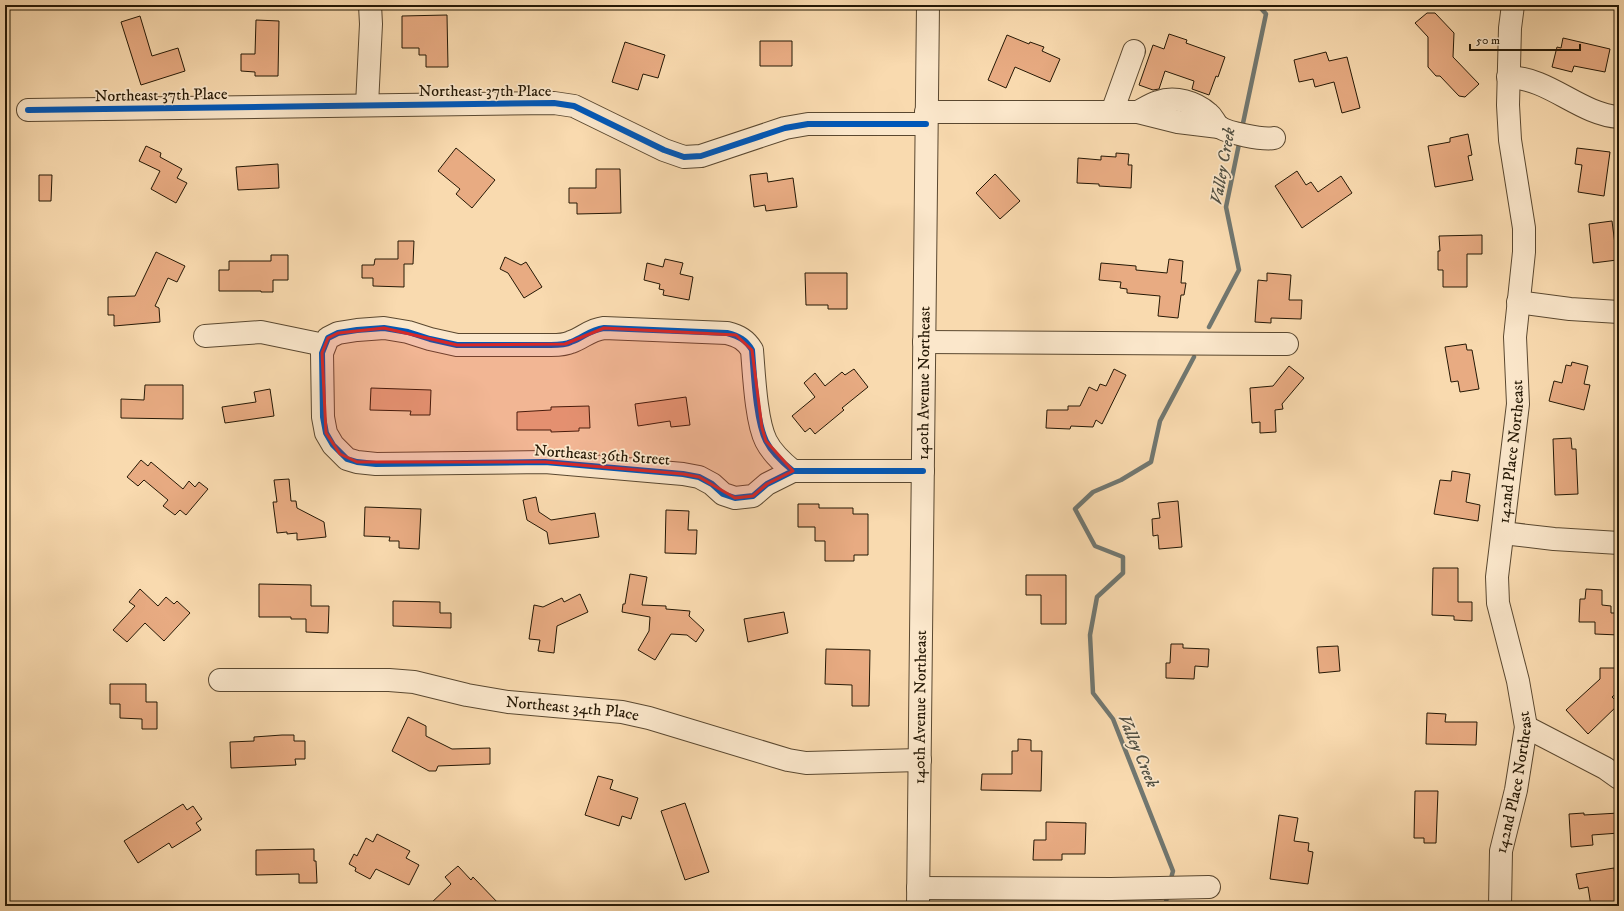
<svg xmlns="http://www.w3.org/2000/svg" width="1624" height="911" viewBox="0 0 1624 911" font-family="'IM FELL DW Pica',serif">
  <rect width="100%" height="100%" fill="#f9daaf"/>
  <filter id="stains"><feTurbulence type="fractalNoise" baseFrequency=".005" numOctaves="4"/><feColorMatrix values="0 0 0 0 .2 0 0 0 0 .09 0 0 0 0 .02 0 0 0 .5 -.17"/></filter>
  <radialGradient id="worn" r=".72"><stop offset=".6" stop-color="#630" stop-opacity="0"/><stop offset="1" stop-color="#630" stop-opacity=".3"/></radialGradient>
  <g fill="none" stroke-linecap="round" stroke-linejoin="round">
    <!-- stream -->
    <path stroke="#717770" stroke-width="4.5" d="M 1242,128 L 1266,14 L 1258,5
      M 1209,327 L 1239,270 L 1226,207 L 1240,139
      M 1170,882 L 1173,871 L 1113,719 L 1093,693 L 1090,635 L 1097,597 L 1123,573 L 1123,557 L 1095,546 L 1075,509 L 1093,492 L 1121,480 L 1151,462 L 1160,421 L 1194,357
      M 1165,906 L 1168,893"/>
  </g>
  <!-- building -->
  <path fill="#e8ab82" stroke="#251805" d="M 1427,13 L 1435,13 L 1454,33 L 1453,57 L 1479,84 L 1465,97 L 1459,96 L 1440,76 L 1436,76 L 1428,67 L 1428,37 L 1415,23 Z
    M 447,15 L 448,67 L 426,67 L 426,55 L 419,55 L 419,48 L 402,48 L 402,16 Z
    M 140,16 L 152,56 L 178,48 L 185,71 L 141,85 L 121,22 Z
    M 256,20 L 279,21 L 278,76 L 255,76 L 255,72 L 241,71 L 241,54 L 255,54 Z
    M 1169,34 L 1187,40 L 1186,43 L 1225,57 L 1218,77 L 1216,76 L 1209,95 L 1192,89 L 1194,81 L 1165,71 L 1159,89 L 1153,90 L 1139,85 L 1153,45 L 1164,49 Z
    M 1007,35 L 1029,44 L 1030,42 L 1044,47 L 1042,51 L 1060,59 L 1050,82 L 1015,67 L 1006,88 L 988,80 Z
    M 1563,38 L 1610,49 L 1605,72 L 1574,66 L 1572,72 L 1552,67 L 1557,47 L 1561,48 Z
    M 760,41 L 792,41 L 792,66 L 760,66 Z
    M 625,42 L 665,55 L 658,78 L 643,74 L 638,90 L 612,82 Z
    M 1326,52 L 1329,61 L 1347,57 L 1360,108 L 1342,113 L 1334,82 L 1315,87 L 1313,79 L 1299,82 L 1294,60 Z
    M 1468,134 L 1472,155 L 1468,156 L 1473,180 L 1435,187 L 1428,146 L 1450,142 L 1450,138 Z
    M 146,146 L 161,153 L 160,157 L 182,169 L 177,178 L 187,183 L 176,203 L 151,189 L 160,171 L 139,161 Z
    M 456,148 L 495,180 L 472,208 L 456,194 L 460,189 L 438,171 Z
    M 1577,148 L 1610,152 L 1604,196 L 1578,192 L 1582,165 L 1575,164 Z
    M 1116,153 L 1129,154 L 1128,165 L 1132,165 L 1131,188 L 1099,186 L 1099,184 L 1077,183 L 1078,158 L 1101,160 L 1101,156 L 1116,157 Z
    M 278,164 L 279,188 L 238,190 L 236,167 Z
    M 596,169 L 620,169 L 621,213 L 577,214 L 577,203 L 569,203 L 569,188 L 596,188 Z
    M 1297,171 L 1306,185 L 1311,182 L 1318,192 L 1341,176 L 1352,193 L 1302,228 L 1275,186 Z
    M 767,173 L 768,182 L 793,178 L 797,207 L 766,211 L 765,205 L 754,207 L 750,175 Z
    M 995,174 L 1020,201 L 1000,219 L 976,193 Z
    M 39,175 L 52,175 L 51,201 L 39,201 Z
    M 1612,221 L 1617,260 L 1593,263 L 1589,224 Z
    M 1482,235 L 1482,254 L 1467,254 L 1467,287 L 1443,287 L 1443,270 L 1438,270 L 1438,251 L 1440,251 L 1439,236 Z
    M 398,241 L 414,241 L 413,264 L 404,264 L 404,287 L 373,286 L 373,278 L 362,278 L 362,265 L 374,265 L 375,259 L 398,259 Z
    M 156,252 L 185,266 L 177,282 L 168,278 L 155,306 L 159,308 L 160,322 L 114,326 L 114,315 L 108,315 L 108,297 L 135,296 Z
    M 271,255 L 288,255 L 288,280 L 273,280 L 273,292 L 261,292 L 261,291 L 219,291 L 219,270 L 229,270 L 229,261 L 271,261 Z
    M 505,257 L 521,265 L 526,262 L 542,287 L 524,298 L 508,273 L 500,269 Z
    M 665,259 L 683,263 L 680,274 L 693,277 L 689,300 L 663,295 L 664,290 L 659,289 L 660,284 L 644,280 L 647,263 L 663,267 Z
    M 1169,259 L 1183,261 L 1181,283 L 1186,283 L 1184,295 L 1181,295 L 1178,318 L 1158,316 L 1160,296 L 1127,293 L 1127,289 L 1120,288 L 1121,282 L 1099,280 L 1101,263 L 1136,266 L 1136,270 L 1167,273 Z
    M 805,273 L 847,273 L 847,309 L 828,309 L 828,305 L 806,305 Z
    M 1267,273 L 1291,275 L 1289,300 L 1302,300 L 1301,319 L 1271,318 L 1271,323 L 1255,322 L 1258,280 L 1267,281 Z
    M 1466,344 L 1467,350 L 1472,350 L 1479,389 L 1460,392 L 1458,381 L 1451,382 L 1445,347 Z
    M 1572,362 L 1588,366 L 1584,384 L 1590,385 L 1584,410 L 1549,401 L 1554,381 L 1562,383 L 1566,365 L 1571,366 Z
    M 1289,366 L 1304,378 L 1282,404 L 1283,409 L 1275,410 L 1276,432 L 1260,433 L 1260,422 L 1252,423 L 1250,388 L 1273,386 Z
    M 854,369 L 868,387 L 842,408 L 844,410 L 815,434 L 810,428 L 805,432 L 792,416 L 815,397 L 804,383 L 815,373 L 825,386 L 842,372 L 845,375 Z
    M 1114,369 L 1126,375 L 1102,424 L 1096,420 L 1093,427 L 1071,426 L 1070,429 L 1046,428 L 1047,410 L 1068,410 L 1068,406 L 1080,406 L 1089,387 L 1097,391 L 1100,384 L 1106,386 Z
    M 145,385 L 183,385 L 183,419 L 121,418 L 121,399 L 144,400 Z
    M 371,388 L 431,390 L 430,415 L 410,415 L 411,411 L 370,410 Z
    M 270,389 L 274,416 L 225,423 L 222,407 L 256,402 L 254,392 Z
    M 686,397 L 690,425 L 671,427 L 670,421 L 638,426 L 635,404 Z
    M 589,406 L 590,428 L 579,428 L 579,431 L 551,432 L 551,430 L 517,430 L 517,412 L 551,410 L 551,407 Z
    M 1571,438 L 1572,449 L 1576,449 L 1578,494 L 1555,495 L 1553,439 Z
    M 141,460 L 148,466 L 151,462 L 183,489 L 189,481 L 195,487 L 199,482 L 208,489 L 186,515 L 180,510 L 175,515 L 163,506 L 168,500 L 144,480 L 138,486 L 127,477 Z
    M 1452,471 L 1470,474 L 1466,502 L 1480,505 L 1478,521 L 1434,514 L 1440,480 L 1451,481 Z
    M 289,479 L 291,501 L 296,501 L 297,508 L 324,522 L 326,537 L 297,540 L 297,533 L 287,534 L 287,532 L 277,533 L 273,502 L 277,502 L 274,480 Z
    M 536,497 L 539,512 L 551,520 L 595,513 L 599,537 L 549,544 L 547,532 L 527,520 L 523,500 Z
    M 1178,501 L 1182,547 L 1159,549 L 1158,535 L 1153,536 L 1152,519 L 1160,518 L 1158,503 Z
    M 798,504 L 819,504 L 819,508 L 853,508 L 853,514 L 868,514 L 868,555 L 854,555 L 854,561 L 825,561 L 825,541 L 815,541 L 815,527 L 798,527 Z
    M 365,507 L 421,509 L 419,549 L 399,548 L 399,541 L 389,541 L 390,537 L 364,536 Z
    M 666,510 L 689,511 L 688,530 L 697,530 L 696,554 L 665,553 Z
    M 1433,568 L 1458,568 L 1458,602 L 1472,602 L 1472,621 L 1454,620 L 1454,616 L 1432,615 Z
    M 630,574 L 647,577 L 642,605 L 666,606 L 666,609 L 690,611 L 689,616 L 704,630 L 696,642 L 687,635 L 671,634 L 655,660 L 638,650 L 649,631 L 650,617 L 622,612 L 623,604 L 625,604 Z
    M 1026,575 L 1066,575 L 1066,624 L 1041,624 L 1041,595 L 1026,595 Z
    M 259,584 L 311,585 L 311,606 L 329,606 L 328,633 L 306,632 L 306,619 L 291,619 L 291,617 L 259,617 Z
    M 140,589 L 158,606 L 166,597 L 174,604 L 177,601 L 190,613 L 164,641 L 145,623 L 127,642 L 113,630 L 135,606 L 129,602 Z
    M 1586,589 L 1602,590 L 1602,605 L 1611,606 L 1611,613 L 1619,613 L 1619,635 L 1595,634 L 1595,622 L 1579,622 L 1580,599 L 1585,599 Z
    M 580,594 L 588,612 L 557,626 L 554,653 L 538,651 L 540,640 L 529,639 L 534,605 L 543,607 L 562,598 L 564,602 Z
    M 393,601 L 440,602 L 440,613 L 451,613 L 451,628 L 393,626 Z
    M 784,612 L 788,633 L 748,642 L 744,619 Z
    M 1171,644 L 1183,644 L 1183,648 L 1209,649 L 1208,667 L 1195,666 L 1194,679 L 1166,678 L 1166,663 L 1170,663 Z
    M 1338,646 L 1340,671 L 1319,673 L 1317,647 Z
    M 826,649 L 870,650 L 869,706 L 852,706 L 852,685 L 825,684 Z
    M 1600,668 L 1619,668 L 1619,691 L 1612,697 L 1619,704 L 1588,734 L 1566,710 L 1600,679 Z
    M 110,684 L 146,684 L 146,702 L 157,702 L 157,729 L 142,729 L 142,719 L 120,718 L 120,704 L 110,704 Z
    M 1427,713 L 1446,714 L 1445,722 L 1477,722 L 1476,745 L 1426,744 Z
    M 408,717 L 426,726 L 426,736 L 452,749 L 490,748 L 490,764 L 438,766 L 436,771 L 429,771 L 392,751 Z
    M 282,735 L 294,735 L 294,741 L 305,741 L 305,759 L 295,759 L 296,765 L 231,768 L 230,742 L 254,741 L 254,737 Z
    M 1018,739 L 1031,740 L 1031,751 L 1042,751 L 1041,791 L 981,790 L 982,774 L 1012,774 L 1012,751 L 1018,751 Z
    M 598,776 L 613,780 L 610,789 L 638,798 L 631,819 L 622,816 L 619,826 L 585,815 Z
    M 1415,791 L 1438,791 L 1436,843 L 1424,843 L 1424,838 L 1414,838 Z
    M 685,803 L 709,872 L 685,880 L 661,811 Z
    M 183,804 L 187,810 L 193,806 L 202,819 L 196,823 L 201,830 L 172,848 L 169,843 L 138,863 L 124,841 Z
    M 1584,813 L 1584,815 L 1619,813 L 1619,833 L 1592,835 L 1593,845 L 1571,847 L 1569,814 Z
    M 1279,815 L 1298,818 L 1294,841 L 1309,843 L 1308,851 L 1313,852 L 1308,884 L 1270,879 Z
    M 1046,822 L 1086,823 L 1085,854 L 1062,854 L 1062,860 L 1033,860 L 1034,840 L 1046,840 Z
    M 377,834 L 410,851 L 406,858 L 419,865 L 409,885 L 376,869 L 370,879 L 355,871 L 356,868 L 349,864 L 354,854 L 357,856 L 366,838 L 373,842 Z
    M 314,849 L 314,861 L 316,861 L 317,883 L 299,883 L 299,874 L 256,875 L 256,850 Z
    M 458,866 L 471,880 L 473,877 L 501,906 L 428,906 L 451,884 L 445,877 Z
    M 1614,868 L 1619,906 L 1591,906 L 1588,887 L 1579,889 L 1576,874 Z"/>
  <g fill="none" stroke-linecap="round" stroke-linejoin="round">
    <!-- minor casing -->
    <g stroke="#5a4830" stroke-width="24">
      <g id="minor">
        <path d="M 1508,77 C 1550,78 1579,114 1619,117"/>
        <path d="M 367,105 L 371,24 L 370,5"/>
        <path d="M 28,110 L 554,103 L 574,106 L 664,150 L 684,157 L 701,156 L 785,128 L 808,124 L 926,124"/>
        <path d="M 926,112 L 1138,112 C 1145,108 1151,104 1158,102 C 1175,96 1195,102 1209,114 C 1213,117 1214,122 1218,126 C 1226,133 1263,140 1274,138"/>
        <path d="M 1112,112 L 1134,51"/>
        <path d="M 1138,112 L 1178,122 L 1219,127"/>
        <path d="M 1518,302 L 1570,309 L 1619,312"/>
        <path d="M 205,336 L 261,332 L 324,345"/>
        <path d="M 924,342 L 1287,344"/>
        <path d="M 793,471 C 783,463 772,453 766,441 C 756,421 754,374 752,350 C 746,340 739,336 727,333 L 604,328 C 589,330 583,338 571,342 C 565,345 558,345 551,345 L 457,345 L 430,339 L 408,332 L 384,328 L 357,330 L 338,333 L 328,338 L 322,353 L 323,417 L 326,433 L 333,445 L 347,459 L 357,462 L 376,464 L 545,462 L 683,474 L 699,477 L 712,484 L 723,494 L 735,498 L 753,496 L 767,484 L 793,471 L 923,471"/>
        <path d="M 1503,533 L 1554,539 L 1619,543"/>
        <path id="s1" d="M 220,680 L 389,680 L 414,682 L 467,695 L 508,702 L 622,712 L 649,718 L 788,760 L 806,763 L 920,760"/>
        <path d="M 1526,727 L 1605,768 L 1619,778"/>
        <path d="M 918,888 L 1111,889 L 1209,887"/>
        <path id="s2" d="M 918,906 L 928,5"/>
        <path id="s3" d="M 1500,906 L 1501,851 L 1516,790 L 1526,727 L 1518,681 L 1498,603 L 1497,577 L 1518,404 L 1515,337 L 1524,252 L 1524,228 L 1510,140 L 1508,105 L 1510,28 L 1513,5"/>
      </g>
    </g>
    <!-- minor -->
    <use href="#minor" stroke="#fbe7cb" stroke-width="22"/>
    <!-- cycleway casing -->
    <g stroke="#fbe7cb" stroke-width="8">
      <path id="cycleway" d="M 28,110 L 554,103 L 574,106 L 664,150 L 684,157 L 701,156 L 785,128 L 808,124 L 926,124
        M 793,471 C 783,463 772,453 766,441 C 756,421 754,374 752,350 C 746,340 739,336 727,333 L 604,328 C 589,330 583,338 571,342 C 565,345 558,345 551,345 L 457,345 L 430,339 L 408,332 L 384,328 L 357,330 L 338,333 L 328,338 L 322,353 L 323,417 L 326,433 L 333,445 L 347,459 L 357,462 L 376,464 L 545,462 L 683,474 L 699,477 L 712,484 L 723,494 L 735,498 L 753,496 L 767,484 L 793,471 L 923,471"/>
    </g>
    <!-- cycleway -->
    <use href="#cycleway" stroke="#0057b8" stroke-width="6"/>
  </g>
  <!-- marked area -->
  <path fill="#d62828" fill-opacity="0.2" stroke="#d62828" stroke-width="3" stroke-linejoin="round" d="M 384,328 L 457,345 L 565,344 L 604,328 L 736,335 L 752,350 L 762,428 L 766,441 L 793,471 L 767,484 L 753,496 L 735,498 L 699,477 L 683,474 L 545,462 L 357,462 L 340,454 L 326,433 L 322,353 L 328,338 L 338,333 Z"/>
  <g text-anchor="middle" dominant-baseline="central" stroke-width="3.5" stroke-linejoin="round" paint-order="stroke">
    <!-- street labels -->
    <g font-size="16" fill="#251805" stroke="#fbe7cb">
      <text x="485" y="91">Northeast 37th Place</text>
      <text transform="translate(161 95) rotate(-1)">Northeast 37th Place</text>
      <text stroke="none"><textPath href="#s2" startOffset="523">140th Avenue Northeast</textPath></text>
      <text stroke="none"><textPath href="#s3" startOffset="461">142nd Place Northeast</textPath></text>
      <text transform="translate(602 455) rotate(4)">Northeast 36th Street</text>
      <text stroke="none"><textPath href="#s2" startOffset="199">140th Avenue Northeast</textPath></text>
      <text stroke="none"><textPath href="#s1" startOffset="355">Northeast 34th Place</textPath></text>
      <text stroke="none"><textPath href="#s3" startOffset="125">142nd Place Northeast</textPath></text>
    </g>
    <!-- water labels -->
    <g font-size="17" font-style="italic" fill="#515043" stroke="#fbe7cb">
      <text transform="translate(1223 166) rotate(-80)">Valley Creek</text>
      <text transform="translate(1138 751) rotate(67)">Valley Creek</text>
    </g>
  </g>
  <!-- margin -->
  <rect width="1624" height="911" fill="none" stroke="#f9daaf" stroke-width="20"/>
  <rect x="6" y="6" width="1612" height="899" fill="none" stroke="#251805" stroke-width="2"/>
  <rect x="10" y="10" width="1604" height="891" fill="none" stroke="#251805"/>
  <!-- scale -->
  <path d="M1470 44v6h110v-6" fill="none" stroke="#251805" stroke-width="2"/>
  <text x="1476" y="44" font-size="12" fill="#251805" stroke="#fbe7cb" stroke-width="3" paint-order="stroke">50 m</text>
  <rect width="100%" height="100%" filter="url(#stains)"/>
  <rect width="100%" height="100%" fill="url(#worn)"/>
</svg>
